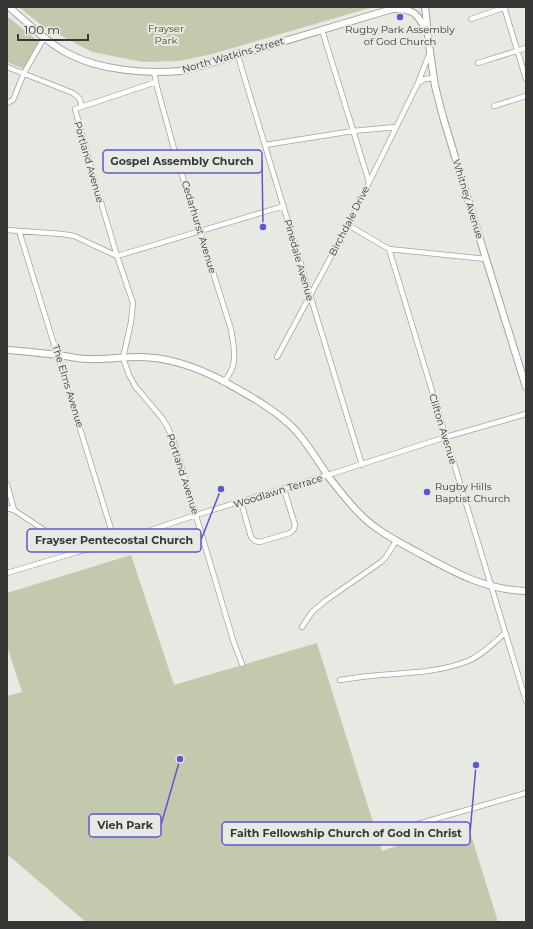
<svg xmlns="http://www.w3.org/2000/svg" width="533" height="929" viewBox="0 0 533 929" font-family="Montserrat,sans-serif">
  <rect width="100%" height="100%" fill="#e7e9e3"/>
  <!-- green -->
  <path fill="#c3c9ad" d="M 19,7 L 373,7 L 212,54 L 179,61 L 143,62 L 92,52 L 41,25 Z
    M 7,16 L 39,42 L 24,69 L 7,62 Z
    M 131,555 L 174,685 L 317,643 L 382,851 L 467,822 L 498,922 L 86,922 L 7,854 L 7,696 L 22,692 L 7,646 L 7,593 Z"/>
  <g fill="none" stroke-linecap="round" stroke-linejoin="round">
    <!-- street casing -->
    <g stroke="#a3a4a0" stroke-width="6">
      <path id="street" d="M 504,7 L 526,79
        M 471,19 L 506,7
        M 322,30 L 369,182
        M 430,52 L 418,83 L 425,79 L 434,78
        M 238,56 C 279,192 320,329 362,465
        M 478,63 L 526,48
        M 7,67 L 73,93 L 79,98 L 82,106
        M 154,72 L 157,87 L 176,156 L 231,329 C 233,343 237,358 231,371 C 229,375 227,378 224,382
        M 156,82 L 75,109 L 95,182 L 117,256 L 133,303 L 131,322 L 123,358 L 129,375 L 135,386 L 162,418 L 168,428 L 174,442 L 234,643 L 242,664
        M 7,103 L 13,100 L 24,73 L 44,38
        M 494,106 L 526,96
        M 265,145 L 353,131 L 396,127
        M 348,225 L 389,249 L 486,259
        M 7,230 L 62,234 L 74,236 L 117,256 L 284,206
        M 19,231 L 115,542
        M 389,249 L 526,701
        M 277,357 L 348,225 L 418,83
        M 7,484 L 14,510
        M 241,502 L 251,537 L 255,541 L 260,542 L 290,533 L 294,529 L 295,525 L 284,489
        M 7,508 L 14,510 L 77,552
        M 7,573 L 77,552 L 115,542 L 196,515 L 328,475 L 446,437 L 526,414
        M 302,627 L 312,612 L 325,601 L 381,562 L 386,557 L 396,541
        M 340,680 C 353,678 366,676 380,675 C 410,673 440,672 468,661 C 482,655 494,643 505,633
        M 418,824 L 463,811 L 526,793"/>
    </g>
    <!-- secondary casing -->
    <g stroke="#a3a4a0" stroke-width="8">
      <path id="secondary" d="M 9,7 C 28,23 47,43 69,54 C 99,70 146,74 180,71 C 187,70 194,68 201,66 L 399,7
        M 425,7 L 430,52 L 435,86 L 443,117 L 486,259 L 526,387
        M 395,9 C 413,9 417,13 426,30
        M 7,350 C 24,351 41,353 58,355 C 68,356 78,359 88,359 C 105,360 122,357 139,357 C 169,357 199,368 225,382 C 250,396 278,411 297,432 C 309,446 318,461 328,476 C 338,489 348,502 359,513 C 375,530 397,541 417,552 C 452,571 484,590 526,591"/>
    </g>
    <!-- street -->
    <use href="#street" stroke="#fff" stroke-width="4.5"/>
    <!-- secondary -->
    <use href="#secondary" stroke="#fff" stroke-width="6"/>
  </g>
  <!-- markers -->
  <g fill="#6155ce" stroke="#e7e9e3" stroke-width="1.5">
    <circle cx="400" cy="17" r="4"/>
    <circle cx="427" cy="492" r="4"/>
  </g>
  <g text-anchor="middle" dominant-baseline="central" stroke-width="4" stroke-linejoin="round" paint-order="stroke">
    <!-- park labels -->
    <g font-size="10" fill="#444c18" stroke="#e7e9e3">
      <text x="166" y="28">Frayser<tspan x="166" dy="12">Park</tspan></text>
    </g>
    <!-- poi labels -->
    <g font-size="10" fill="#373836" stroke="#e7e9e3">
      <text x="400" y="29">Rugby Park Assembly<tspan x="400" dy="12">of God Church</tspan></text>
      <text x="435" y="486" text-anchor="start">Rugby Hills<tspan x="435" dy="12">Baptist Church</tspan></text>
    </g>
    <!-- street labels -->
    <g font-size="10" fill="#373836" stroke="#e7e9e3">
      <text transform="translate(233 55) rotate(-16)">North Watkins Street</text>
      <text transform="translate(89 162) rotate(74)">Portland Avenue</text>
      <text transform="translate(468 199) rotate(73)">Whitney Avenue</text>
      <text transform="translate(349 221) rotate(-63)">Birchdale Drive</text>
      <text transform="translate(199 227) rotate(73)">Cedarhurst Avenue</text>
      <text transform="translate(299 260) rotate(74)">Pinedale Avenue</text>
      <text transform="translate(68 386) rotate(73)">The Elms Avenue</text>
      <text transform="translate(443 429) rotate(73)">Clifton Avenue</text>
      <text transform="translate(183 474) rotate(72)">Portland Avenue</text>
      <text transform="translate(278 491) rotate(-17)">Woodlawn Terrace</text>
    </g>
  </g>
  <!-- callouts -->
  <path fill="none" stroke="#6155ce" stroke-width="1.5" d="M263 227L262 161M221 489L201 540M180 759L161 825M476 765L470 833"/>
  <g fill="#6155ce" stroke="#e7e9e3" stroke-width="1.5">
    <circle cx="263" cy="227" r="4"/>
    <circle cx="221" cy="489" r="4"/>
    <circle cx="180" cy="759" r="4"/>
    <circle cx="476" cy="765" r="4"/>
  </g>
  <g fill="#e7e9e3" stroke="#6155ce" stroke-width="1.5">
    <rect x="103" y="150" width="159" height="23" rx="4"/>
    <rect x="27" y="529" width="174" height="23" rx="4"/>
    <rect x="89" y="814" width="72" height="23" rx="4"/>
    <rect x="222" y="822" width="248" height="23" rx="4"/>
  </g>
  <g font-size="11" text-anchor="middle" font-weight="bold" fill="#373836">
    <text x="182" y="165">Gospel Assembly Church</text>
    <text x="114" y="544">Frayser Pentecostal Church</text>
    <text x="125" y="829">Vieh Park</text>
    <text x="346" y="837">Faith Fellowship Church of God in Christ</text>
  </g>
  <!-- border -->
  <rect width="533" height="929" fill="none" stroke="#373836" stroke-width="16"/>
  <!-- scale -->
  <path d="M18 34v6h70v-6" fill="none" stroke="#373836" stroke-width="2"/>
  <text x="24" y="34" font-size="12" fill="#373836" stroke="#e7e9e3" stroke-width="3" paint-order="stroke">100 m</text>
</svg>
